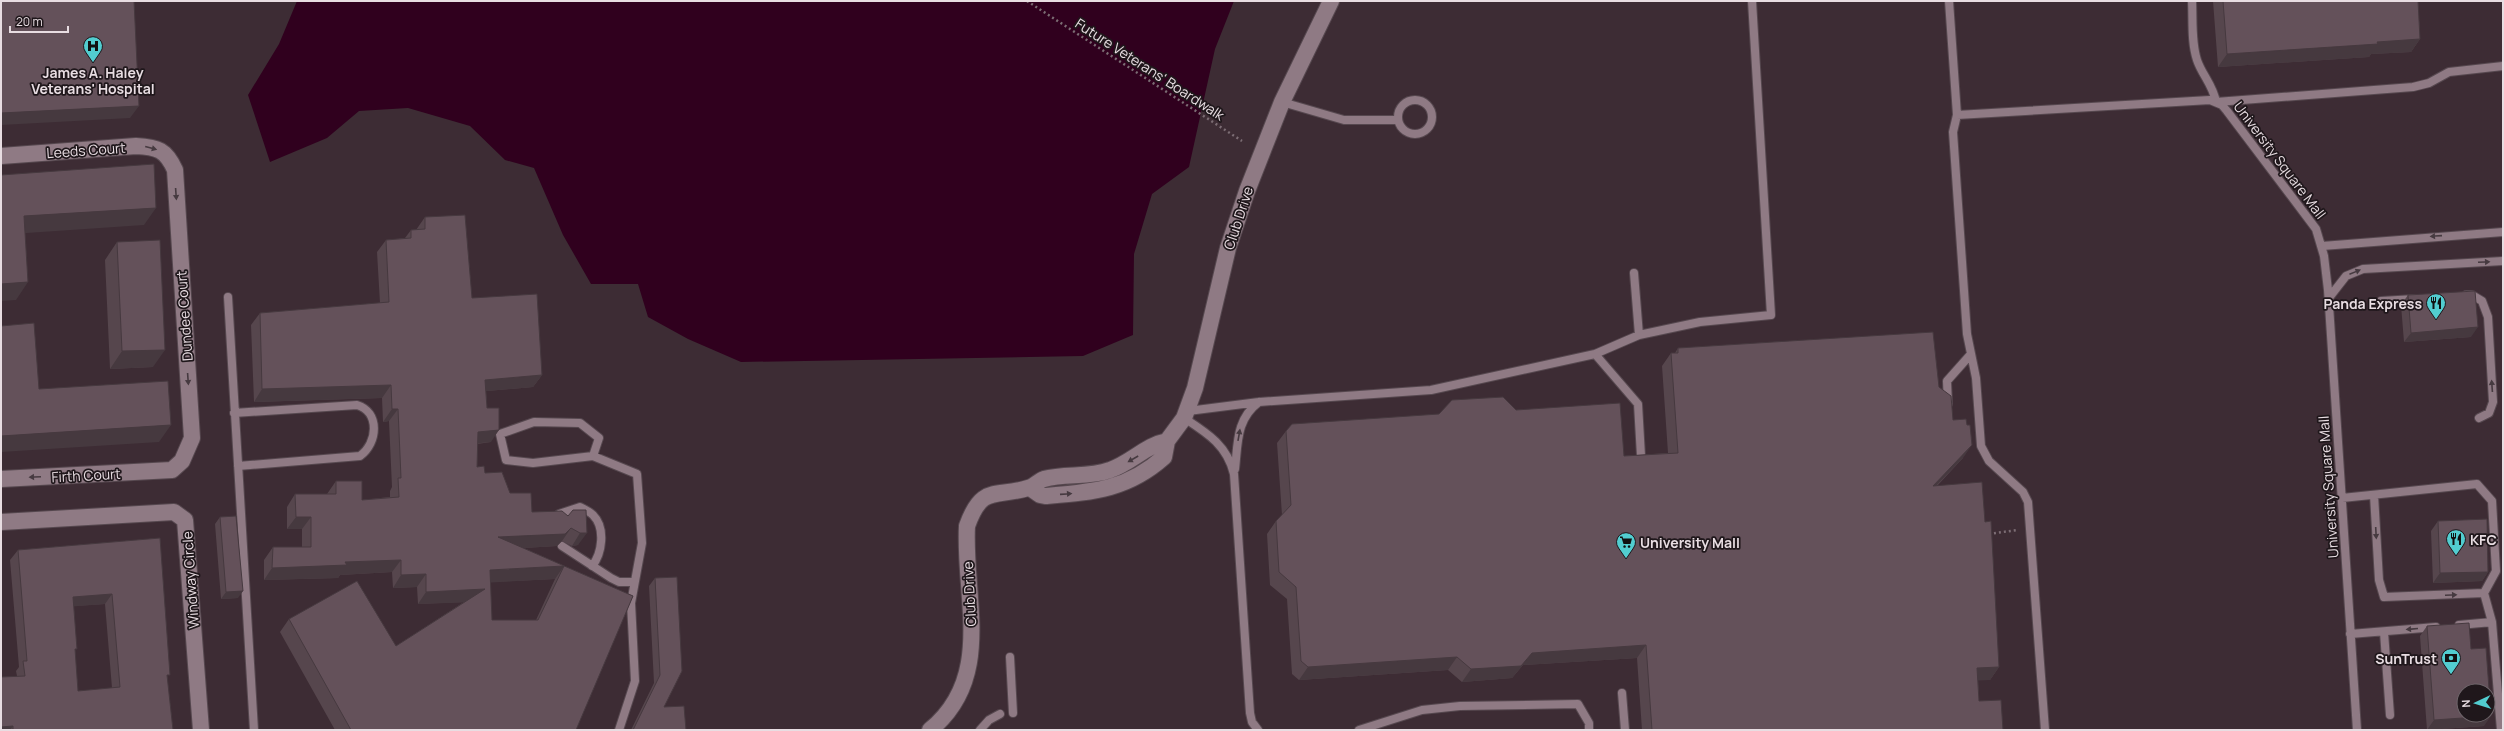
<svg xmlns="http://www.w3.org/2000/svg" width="2504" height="731" viewBox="0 0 2504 731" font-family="Manrope,sans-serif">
  <rect width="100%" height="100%" fill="#3d2c34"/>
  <!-- water -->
  <path fill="#30001e" d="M 297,1 L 1234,1 L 1215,49 L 1189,167 L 1152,194 L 1134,254 L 1133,335 L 1083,356 L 741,362 L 688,339 L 648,317 L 638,284 L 591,284 L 563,235 L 534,168 L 505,160 L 470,126 L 408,108 L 359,111 L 327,138 L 270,162 L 248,95 L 279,44 Z"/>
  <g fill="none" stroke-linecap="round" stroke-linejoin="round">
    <!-- service casing -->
    <g stroke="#56484f" stroke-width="10">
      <path id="service" d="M 1949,1 L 1957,115 L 2210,100 L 2222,105 L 2227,111 L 2316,229 L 2324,256 L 2328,290 L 2357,730
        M 2192,1 C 2193,20 2191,42 2197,60 C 2202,75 2213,85 2216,102 L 2413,87 L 2429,83 L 2449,72 L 2503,66
        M1398 117a17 17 0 1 1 34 0a17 17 0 1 1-34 0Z
        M 1282,102 L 1344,120 L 1397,120
        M 1957,115 L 1953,132 L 1967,334 L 1976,378 L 1981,446 L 1989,461 L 2023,492 L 2028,502 L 2045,730
        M 2322,246 L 2503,232
        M 1634,273 L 1639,335
        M 2466,295 L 2472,295 L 2482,301 L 2488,317 L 2493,402 L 2489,413 L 2479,418
        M 228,297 L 254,730
        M 2328,299 L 2346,276 L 2363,269 L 2503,261
        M 2381,301 L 2415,299
        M 1595,354 L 1639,335 L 1700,322 L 1771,315 L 1752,1
        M 1948,404 L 1947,381 L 1971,354
        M 1188,411 L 1259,402 L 1431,390 L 1595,354 L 1638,404 L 1641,456
        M 234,413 L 357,405 C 380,412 378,443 360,456 L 238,466
        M 1184,418 C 1207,433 1227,445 1234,474 L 1250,713 L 1252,722 L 1258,730
        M 593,456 L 599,438 L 580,423 L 534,422 L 500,434 L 506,460 L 533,463 L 593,456 L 637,474 L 642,543 L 631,603 L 635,681 L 619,730
        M 1235,469 C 1238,443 1236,419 1259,402
        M 2374,495 L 2379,580 L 2384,597 L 2484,593
        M 2342,498 L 2477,484 L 2492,501 L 2496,571 L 2484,593 L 2492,622 L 2501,730
        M 559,520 L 559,514 L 580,507 C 584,509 590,512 593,515 C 606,528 602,554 592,566
        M 562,546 L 611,578 L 619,582 L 634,582
        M 2459,625 L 2492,622
        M 2384,632 L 2390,715
        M 2350,634 L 2436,627
        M 1010,657 L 1013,713
        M 1622,693 L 1625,730
        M 980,730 L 989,720 L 1000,714
        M 1359,730 L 1422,710 L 1460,706 L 1578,704 L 1589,723 L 1589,730"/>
    </g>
    <!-- minor casing -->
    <g stroke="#56484f" stroke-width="18">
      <path id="minor" d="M 1,156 L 136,146 C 158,147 166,150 175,170 L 192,438 L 182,461 L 172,470 L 1,479
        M 1030,488 L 1040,495 L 1045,496 C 1093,492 1127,490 1164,457 L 1167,441 L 1184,418 L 1195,388 L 1228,248 L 1247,191 L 1282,102 L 1331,1
        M 1,522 L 174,512 L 185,520 L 201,730
        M 930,730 C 995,677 963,597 967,526 C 982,484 995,498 1028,488 C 1034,487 1038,481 1044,479 C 1065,473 1089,478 1110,470 C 1131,463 1146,445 1167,441"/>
    </g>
    <!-- path -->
    <path stroke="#7c6d74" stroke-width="2.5" stroke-dasharray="2 3" stroke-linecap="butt" d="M 1027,1 L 1242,141
      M 1989,534 L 2017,530"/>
    <!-- service -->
    <use href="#service" stroke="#8f7a84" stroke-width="8"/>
    <!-- minor -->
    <use href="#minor" stroke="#8f7a84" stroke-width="16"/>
  </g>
  <!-- wall -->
  <path fill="#56464d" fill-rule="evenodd" d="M 2213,1 L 2418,1 L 2420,39 L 2411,52 L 2371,54 L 2369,57 L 2218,67 Z
    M 425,217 L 472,298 L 542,375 L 533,387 L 486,391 L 487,408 L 491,442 L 477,444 L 477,467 L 532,512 L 568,516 L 586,510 L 578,545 L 572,546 L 562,541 L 557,546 L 523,548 L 633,596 L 576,730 L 335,730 L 280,632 L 289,619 L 396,646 L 464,602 L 418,604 L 417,587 L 393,588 L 392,572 L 340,575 L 338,578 L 264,580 L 264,560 L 273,547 L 302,547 L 302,529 L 287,529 L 287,507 L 295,494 L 327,494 L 336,481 L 362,500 L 390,497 L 390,491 L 392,487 L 389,421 L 383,422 L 382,398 L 254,402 L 251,325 L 260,313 L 380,303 L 377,252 L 386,240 L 405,238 L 411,230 L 416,230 ZM 555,579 L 536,620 L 492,620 L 490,582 Z
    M 117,242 L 153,367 L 110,369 L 105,260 Z
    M 2408,295 L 2471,337 L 2404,342 L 2401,305 Z
    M 1678,348 L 1939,387 L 1953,420 L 1963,458 L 1937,486 L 1985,522 L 1999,667 L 1990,680 L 1978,680 L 1979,701 L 2003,730 L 1642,730 L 1637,658 L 1523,665 L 1512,678 L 1462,682 L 1448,670 L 1299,680 L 1292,674 L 1287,599 L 1270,585 L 1267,534 L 1276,521 L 1282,515 L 1277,443 L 1286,431 L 1516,410 L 1624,456 L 1668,453 L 1662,366 L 1671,353 L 1675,353 Z
    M 220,517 L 238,598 L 221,599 L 215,524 Z
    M 2438,521 L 2488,572 L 2482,581 L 2433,583 L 2431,531 Z
    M 160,538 L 167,679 L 173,730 L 1,730 L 17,676 L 16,671 L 19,667 L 10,560 L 18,550 ZM 105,604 L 112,688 L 78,691 L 75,653 L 74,606 Z
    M 655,578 L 664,707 L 686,730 L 631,730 L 654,683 L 649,586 Z
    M 2427,626 L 2471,649 L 2484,726 L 2427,730 L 2420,636 Z"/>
  <!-- shaded-wall -->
  <path fill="#46393f" d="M 2420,39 L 2411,52 L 2371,54 L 2369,57 L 2218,67 L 2227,54 L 2377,42 Z
    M 139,106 L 130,118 L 1,125 L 1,113 Z
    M 156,208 L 144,225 L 12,234 L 24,216 Z
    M 28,282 L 16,300 L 1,301 L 1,284 Z
    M 2478,327 L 2471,337 L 2404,342 L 2411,333 Z
    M 165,350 L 153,367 L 110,369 L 122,351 Z
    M 542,375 L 533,387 L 476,392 L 485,380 Z
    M 391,385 L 382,398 L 254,402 L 262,389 Z
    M 392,409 L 398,409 L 389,421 L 383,422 Z
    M 171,425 L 159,442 L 1,452 L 1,436 Z
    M 499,430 L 491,442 L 469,444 L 478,432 Z
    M 1972,445 L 1963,458 L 1924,498 L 1933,486 Z
    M 296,517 L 311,517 L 302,529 L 287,529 Z
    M 571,528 L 562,541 L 557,546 L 490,550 L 498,537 Z
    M 580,533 L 587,533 L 578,545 L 572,546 Z
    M 401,560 L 392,572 L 340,575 L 338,578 L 264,580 L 272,568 L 345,562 Z
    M 564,566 L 555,579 L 481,583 L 490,570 Z
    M 2488,572 L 2482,581 L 2433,583 L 2440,573 Z
    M 426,574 L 417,587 L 393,588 L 401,575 Z
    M 485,589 L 476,602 L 418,604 L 426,592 Z
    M 243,591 L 238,598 L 221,599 L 226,592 Z
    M 112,594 L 105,604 L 66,607 L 73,597 Z
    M 1646,645 L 1637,658 L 1523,665 L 1512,678 L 1462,682 L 1471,669 L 1532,653 Z
    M 1457,657 L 1448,670 L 1299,680 L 1308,667 Z
    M 1999,667 L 1990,680 L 1968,681 L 1977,668 Z
    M 2491,716 L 2484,726 L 2427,730 L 2434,720 Z
    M 13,726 L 10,730 L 1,730 L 1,727 Z"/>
  <!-- building -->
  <path fill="#64515a" stroke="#46393f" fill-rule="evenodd" d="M 1,1 L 134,1 L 139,106 L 1,113 Z
    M 2223,1 L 2418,1 L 2420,39 L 2377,42 L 2378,44 L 2227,54 Z
    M 154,164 L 156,208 L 24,216 L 28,282 L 1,284 L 1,175 Z
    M 465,215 L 472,298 L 537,294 L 542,375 L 485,380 L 487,408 L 499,408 L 499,430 L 478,432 L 477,467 L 484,466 L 485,473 L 502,472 L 510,493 L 531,493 L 532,512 L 562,511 L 568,516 L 573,510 L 586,510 L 587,533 L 580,533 L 571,528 L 565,534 L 498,537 L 633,596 L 576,730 L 351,730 L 289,619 L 357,581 L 396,646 L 485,589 L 426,592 L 426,574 L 401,575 L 401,560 L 345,562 L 347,565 L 272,568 L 273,547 L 311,547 L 311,517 L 296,517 L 295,494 L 336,494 L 336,481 L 362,481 L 362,500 L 399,497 L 398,478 L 401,478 L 398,409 L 392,409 L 391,385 L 262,389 L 260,313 L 389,302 L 386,240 L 411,238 L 411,230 L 425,229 L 425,217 ZM 564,566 L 538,620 L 492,620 L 490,570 Z
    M 160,240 L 165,350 L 122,351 L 117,242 Z
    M 2475,291 L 2478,327 L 2411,333 L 2408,295 Z
    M 34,323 L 39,389 L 168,381 L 171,425 L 1,436 L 1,326 Z
    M 1933,332 L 1939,387 L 1951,396 L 1953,420 L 1966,419 L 1967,425 L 1970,425 L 1972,445 L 1933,486 L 1982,482 L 1985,522 L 1991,521 L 1999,667 L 1977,668 L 1979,701 L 2001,700 L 2003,730 L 1652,730 L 1646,645 L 1532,653 L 1521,666 L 1471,669 L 1457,657 L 1308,667 L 1301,661 L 1296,587 L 1279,572 L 1276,521 L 1291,505 L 1286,431 L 1292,424 L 1439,414 L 1452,400 L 1503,397 L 1516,410 L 1620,403 L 1624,456 L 1678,453 L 1671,353 L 1678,353 L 1678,348 Z
    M 236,516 L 243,591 L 226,592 L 220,517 Z
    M 2487,519 L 2488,572 L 2440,573 L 2438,521 Z
    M 160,538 L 170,675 L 167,675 L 173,730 L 13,730 L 13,726 L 1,727 L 1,677 L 25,676 L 23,661 L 27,661 L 18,550 ZM 112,594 L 120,687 L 78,691 L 75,649 L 77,649 L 73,597 Z
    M 677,577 L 682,671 L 664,707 L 684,706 L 686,730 L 633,730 L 660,675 L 655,578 Z
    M 2469,623 L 2471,649 L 2486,648 L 2491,716 L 2434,720 L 2427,626 ZM 2464,691 L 2488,691 L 2488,715 L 2464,715 Z"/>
  <!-- one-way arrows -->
  <defs><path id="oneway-solid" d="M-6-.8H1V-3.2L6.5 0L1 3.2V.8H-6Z"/></defs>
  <g fill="#463a40">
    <use href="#oneway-solid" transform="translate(151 148) rotate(15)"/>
    <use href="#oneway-solid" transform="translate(176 194) rotate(86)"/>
    <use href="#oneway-solid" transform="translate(2436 236) rotate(176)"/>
    <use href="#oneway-solid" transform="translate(2484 262) rotate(-3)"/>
    <use href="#oneway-solid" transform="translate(2355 272) rotate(-22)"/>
    <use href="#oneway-solid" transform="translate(188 379) rotate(86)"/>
    <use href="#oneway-solid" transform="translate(2492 386) rotate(-94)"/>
    <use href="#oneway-solid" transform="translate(1239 435) rotate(-80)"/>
    <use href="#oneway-solid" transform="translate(1133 459) rotate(150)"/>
    <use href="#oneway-solid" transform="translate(35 477) rotate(177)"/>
    <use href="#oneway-solid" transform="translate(1066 494) rotate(-4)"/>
    <use href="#oneway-solid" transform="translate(2376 533) rotate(87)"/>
    <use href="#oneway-solid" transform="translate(2451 595) rotate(-2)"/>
    <use href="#oneway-solid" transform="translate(2412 629) rotate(175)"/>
  </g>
  <!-- icons -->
  <defs>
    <g id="hospital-pin" transform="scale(1)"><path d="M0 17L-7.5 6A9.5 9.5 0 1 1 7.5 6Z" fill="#52cdd0" stroke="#1f171b"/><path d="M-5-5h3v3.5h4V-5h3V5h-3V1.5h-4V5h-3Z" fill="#111"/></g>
    <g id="restaurant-pin" transform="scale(1)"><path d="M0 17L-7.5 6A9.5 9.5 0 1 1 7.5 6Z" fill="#52cdd0" stroke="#1f171b"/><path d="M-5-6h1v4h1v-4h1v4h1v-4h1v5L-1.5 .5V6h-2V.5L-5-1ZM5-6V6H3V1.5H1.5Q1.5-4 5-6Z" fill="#111"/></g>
    <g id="supermarket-pin" transform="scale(1)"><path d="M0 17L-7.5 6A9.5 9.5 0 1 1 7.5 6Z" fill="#52cdd0" stroke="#1f171b"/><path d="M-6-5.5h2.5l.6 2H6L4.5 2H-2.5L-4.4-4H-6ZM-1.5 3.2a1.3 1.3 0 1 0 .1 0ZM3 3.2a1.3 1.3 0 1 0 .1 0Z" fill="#111"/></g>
    <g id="bank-pin" transform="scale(1)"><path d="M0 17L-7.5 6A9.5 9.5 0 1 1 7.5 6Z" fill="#52cdd0" stroke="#1f171b"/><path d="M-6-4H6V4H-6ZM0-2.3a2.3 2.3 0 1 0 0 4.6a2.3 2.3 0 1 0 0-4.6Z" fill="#111"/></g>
  </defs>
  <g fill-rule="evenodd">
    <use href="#hospital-pin" x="93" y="46"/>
    <use href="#restaurant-pin" x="2436" y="303"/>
    <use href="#restaurant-pin" x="2456" y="539"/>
    <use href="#supermarket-pin" x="1626" y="542"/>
    <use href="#bank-pin" x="2451" y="658"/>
  </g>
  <g text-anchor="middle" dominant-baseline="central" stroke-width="3.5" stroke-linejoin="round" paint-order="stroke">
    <!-- street labels -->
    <g font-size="14" fill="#e8dde2" stroke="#1f171b">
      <text transform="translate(1150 69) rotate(33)">Future Veterans' Boardwalk</text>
      <text transform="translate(86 150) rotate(-4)">Leeds Court</text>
      <text transform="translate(2280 160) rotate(53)">University Square Mall</text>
      <text transform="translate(1238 218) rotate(-72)">Club Drive</text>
      <text transform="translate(184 316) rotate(-94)">Dundee Court</text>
      <text transform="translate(86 475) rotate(-3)">Firth Court</text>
      <text transform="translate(2328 487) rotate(-94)">University Square Mall</text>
      <text transform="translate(190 580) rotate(-94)">Windway Circle</text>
      <text transform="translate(969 594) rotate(-93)">Club Drive</text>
    </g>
    <!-- poi labels -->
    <g font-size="14" font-weight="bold" fill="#e8dde2" stroke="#1f171b" text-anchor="end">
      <text x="93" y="72" text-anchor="middle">James A. Haley<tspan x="93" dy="16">Veterans' Hospital</tspan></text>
      <text x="2422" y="303">Panda Express</text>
      <text x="2470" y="539" text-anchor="start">KFC</text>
      <text x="1640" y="542" text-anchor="start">University Mall</text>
      <text x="2437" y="658">SunTrust</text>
    </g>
  </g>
  <!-- border -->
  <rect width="2504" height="731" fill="none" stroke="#e8dde2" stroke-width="4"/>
  <!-- north arrow -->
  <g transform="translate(2476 703) rotate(266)"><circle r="19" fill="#1f171b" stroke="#6f666b"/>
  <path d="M0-3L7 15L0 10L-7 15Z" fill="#52cdd0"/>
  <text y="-6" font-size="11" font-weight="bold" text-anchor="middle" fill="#e8dde2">N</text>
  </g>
  <!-- scale -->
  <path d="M10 26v6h58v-6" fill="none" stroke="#e8dde2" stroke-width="2"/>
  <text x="16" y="26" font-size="12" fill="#e8dde2" stroke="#1f171b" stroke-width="3" paint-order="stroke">20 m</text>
</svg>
